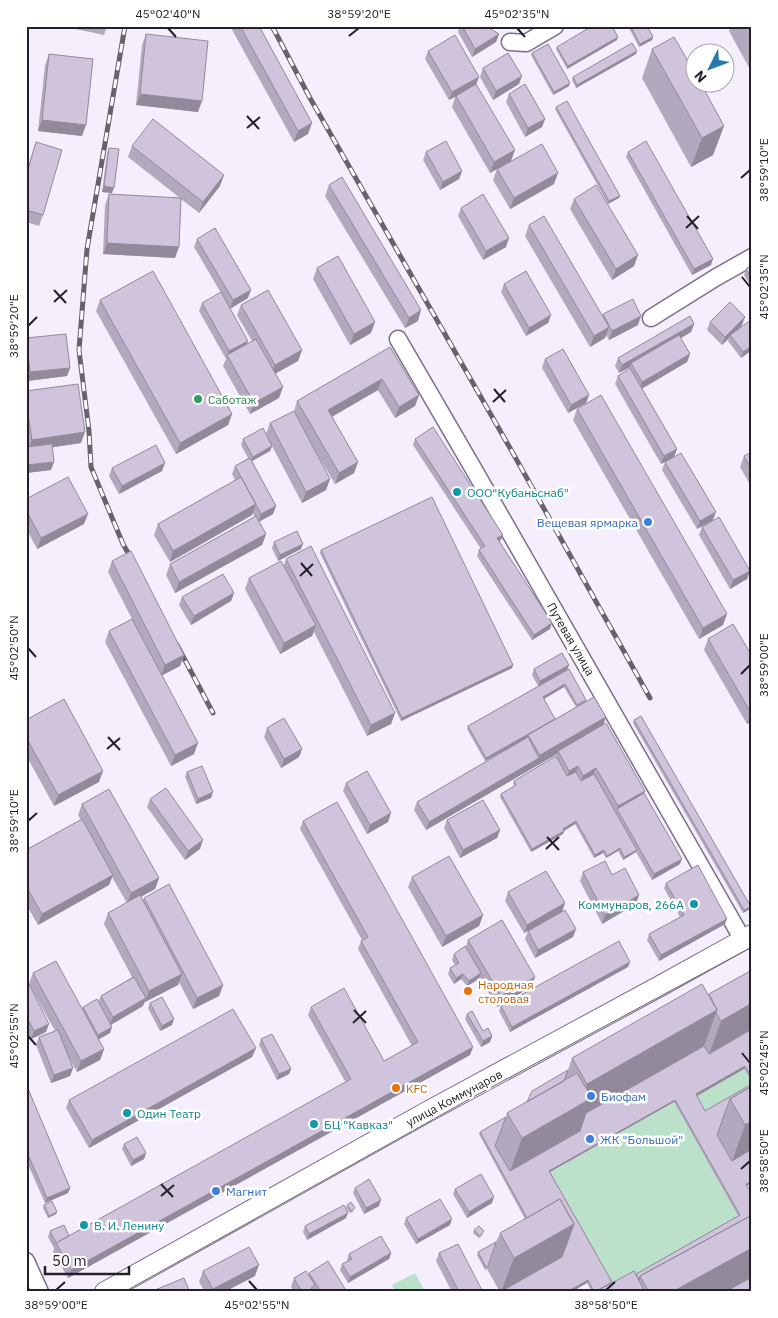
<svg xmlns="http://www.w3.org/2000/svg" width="778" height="1318" viewBox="0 0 778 1318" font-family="'IBM Plex Sans',sans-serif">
  <rect width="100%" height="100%" fill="#f5eefd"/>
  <!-- green -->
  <path fill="#bbe1ca" d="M 744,1069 L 752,1082 L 752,1087 L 704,1113 L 695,1097 Z
    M 674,1102 L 739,1218 L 613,1288 L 548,1173 Z
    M 415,1273 L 425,1292 L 396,1292 L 392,1285 Z"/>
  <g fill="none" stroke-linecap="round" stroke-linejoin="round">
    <!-- minor casing -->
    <g stroke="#7b7087" stroke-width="19">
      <path id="minor" d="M 510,42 L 526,43 L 555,26
        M 651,318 L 715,278 L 752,257
        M 398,339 L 473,468 L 743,940
        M 26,1261 L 40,1292"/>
    </g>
    <!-- major casing -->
    <g stroke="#7b7087" stroke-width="22">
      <path id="major" d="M 105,1292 L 427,1112 L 660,986 L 752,935"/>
    </g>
    <!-- minor -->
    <use href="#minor" stroke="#fff" stroke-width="16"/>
    <!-- major -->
    <use href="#major" stroke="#fff" stroke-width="20"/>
    <!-- tram -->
    <path stroke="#67626d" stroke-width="1" d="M 124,1292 L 475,1096 L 752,947"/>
    <!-- rail casing -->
    <g stroke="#67626d" stroke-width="5">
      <path id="rail" d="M 125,26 L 87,249 L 79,350 L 89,431 L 91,467 L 123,544 L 135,565
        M 272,26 L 310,98 L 510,448 L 650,698
        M 177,645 L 213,713"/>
    </g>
    <!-- rail -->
    <use href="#rail" stroke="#fff" stroke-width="3" stroke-dasharray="9" stroke-linecap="butt"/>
  </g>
  <!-- wall -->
  <path fill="#b3a9be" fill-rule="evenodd" d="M 66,26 L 107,26 L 104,35 L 66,27 Z
    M 230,26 L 259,26 L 308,134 L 294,142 Z
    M 460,26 L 486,26 L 499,34 L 496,42 L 472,57 L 458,32 Z
    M 628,26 L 647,26 L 653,37 L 652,40 L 639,47 Z
    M 731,26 L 752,26 L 752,73 L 729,31 Z
    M 146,34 L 198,112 L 136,105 L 142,45 Z
    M 617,40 L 567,69 L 556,49 L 557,47 Z
    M 652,49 L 724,126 L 713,155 L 691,167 L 642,78 Z
    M 428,51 L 476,84 L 511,161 L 554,184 L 510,209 L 493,180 L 497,169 L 490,173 L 452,107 L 455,97 L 449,100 L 425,59 Z
    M 532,53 L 569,86 L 553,95 L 531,55 Z
    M 49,54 L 82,136 L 38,131 L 45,65 Z
    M 636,54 L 576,88 L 572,80 L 573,77 Z
    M 483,68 L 519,84 L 493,100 L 480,77 Z
    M 509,94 L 545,119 L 542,127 L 525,137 L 506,102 Z
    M 556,107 L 620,196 L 619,198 L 608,204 L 555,109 Z
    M 36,142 L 43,215 L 39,226 L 26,222 L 26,174 Z
    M 132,146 L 220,186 L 199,213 L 181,199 L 175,258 L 103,254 L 105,205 L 109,194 L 180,198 L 128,157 Z
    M 109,148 L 112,193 L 102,192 L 107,153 Z
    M 426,152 L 462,171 L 459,179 L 440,190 L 423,160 Z
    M 628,152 L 711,265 L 692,275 L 626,157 Z
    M 329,185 L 418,321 L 405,328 L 325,196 Z
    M 574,199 L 638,255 L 634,266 L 612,280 L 570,209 Z
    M 461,208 L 506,247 L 483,260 L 458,216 Z
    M 529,225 L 602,316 L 603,314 L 638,325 L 609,340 L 606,335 L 605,338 L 590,347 L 525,236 Z
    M 197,239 L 248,298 L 230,308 L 247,344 L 252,341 L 237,315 L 241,305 L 302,350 L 298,361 L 276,373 L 279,398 L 250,414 L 223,366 L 226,359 L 199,311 L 202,303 L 221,293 L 194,247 Z
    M 752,265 L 752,288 L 744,275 L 746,269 Z
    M 317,268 L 371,333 L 350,345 L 313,279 Z
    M 504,284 L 551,315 L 548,323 L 526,336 L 501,292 Z
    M 100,300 L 232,414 L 228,425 L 176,454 L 96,311 Z
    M 710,322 L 742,325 L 737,331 L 752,350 L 741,358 L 728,341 L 729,338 L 722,345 L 707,330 Z
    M 694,324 L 691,332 L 681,338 L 690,354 L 687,362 L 642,389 L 677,449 L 674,457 L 661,464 L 615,384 L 618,376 L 629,369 L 630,367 L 619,373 L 615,366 L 618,358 Z
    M 26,338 L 70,368 L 67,376 L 27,381 L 26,374 Z
    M 390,347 L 419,395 L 415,406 L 395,418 L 378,390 L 332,417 L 358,462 L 354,473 L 335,484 L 311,444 L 330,479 L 326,490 L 302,503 L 272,446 L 270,451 L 252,461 L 276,506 L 273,514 L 259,522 L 266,534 L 262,545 L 175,593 L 166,575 L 170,564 L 255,517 L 253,513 L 252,515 L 170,562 L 154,535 L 158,524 L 235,480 L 232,474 L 235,466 L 248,458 L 241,445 L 243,439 L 266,434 L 270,423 L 294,411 L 297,401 Z
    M 545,359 L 589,395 L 586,403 L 568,413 L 542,368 Z
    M 26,391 L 81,443 L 52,447 L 51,470 L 26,473 L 26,447 L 27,446 L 26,441 Z
    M 577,409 L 723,625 L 699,639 L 573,420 Z
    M 415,439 L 501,540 L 499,541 L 550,629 L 532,640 L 477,556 L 479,550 L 481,549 L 413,445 Z
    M 752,452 L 752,488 L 740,467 L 744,456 Z
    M 665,462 L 713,520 L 697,529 L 662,470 Z
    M 112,468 L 162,471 L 119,494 L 109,476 Z
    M 26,499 L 84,524 L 37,549 L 26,528 Z
    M 702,527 L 750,571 L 747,579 L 730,589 L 699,535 Z
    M 274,542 L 301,549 L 278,561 L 272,548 Z
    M 321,550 L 513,665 L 512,668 L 401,721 L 320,553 Z
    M 286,559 L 395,713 L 391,724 L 367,736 L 314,632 L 312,636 L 280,654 L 245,589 L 249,578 L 284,565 Z
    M 112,561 L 184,655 L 180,666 L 162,675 L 194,754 L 171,766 L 105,642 L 109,631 L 132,619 L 108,572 Z
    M 234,593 L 231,601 L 191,625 L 179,605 L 182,597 Z
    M 708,639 L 752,656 L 752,721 L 747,724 L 704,650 Z
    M 534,669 L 568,670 L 586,702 L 606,717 L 603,725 L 645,791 L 644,793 L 680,864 L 652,880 L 636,852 L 623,860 L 618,851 L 606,858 L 603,853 L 594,858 L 575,824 L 564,831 L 563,834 L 531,852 L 500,797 L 501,794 L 515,786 L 513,784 L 514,781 L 556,756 L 557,754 L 426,830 L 414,810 L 417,802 L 527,737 L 528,737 L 485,761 L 467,729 L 468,726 L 538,686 L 532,675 ZM 564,687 L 576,707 L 555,719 L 544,699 Z
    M 26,720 L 99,782 L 54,806 L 26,755 Z
    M 634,720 L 750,909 L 743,913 L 633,723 Z
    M 267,728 L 302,749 L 299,757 L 281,768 L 264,737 Z
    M 187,772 L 211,798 L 196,804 L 185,777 Z
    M 346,783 L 388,822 L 367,834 L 343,791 Z
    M 150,799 L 200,849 L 185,860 L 147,807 Z
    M 82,804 L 159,878 L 155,889 L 141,897 L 143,900 L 144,898 L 223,985 L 219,996 L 193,1009 L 179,982 L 178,985 L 145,1002 L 145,1001 L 143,1006 L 111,1025 L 110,1033 L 98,1039 L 104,1049 L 100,1060 L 77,1072 L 68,1056 L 73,1068 L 70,1076 L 51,1083 L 36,1045 L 39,1037 L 55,1031 L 29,984 L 33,973 L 82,1009 L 83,1007 L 98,1002 L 101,996 L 132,977 L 104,924 L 108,913 L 127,903 L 112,877 L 109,885 L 38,925 L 26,904 L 26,850 L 81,820 L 78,815 Z
    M 447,820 L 500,830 L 497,838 L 460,858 L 444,828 Z
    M 303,821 L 473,1047 L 470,1055 L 68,1278 L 53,1252 L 54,1248 L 48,1237 L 50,1231 L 69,1236 L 346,1083 L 308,1015 L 311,1007 L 384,1061 L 412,1046 L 358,949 L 361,941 L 362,940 L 300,829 Z
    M 583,872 L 612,875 L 636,904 L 602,924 L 580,881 Z
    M 412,877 L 483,915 L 479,926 L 442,947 L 408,887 Z
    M 666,883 L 725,924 L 659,961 L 647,940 L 649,934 L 680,917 L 664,888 Z
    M 508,892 L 562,912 L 573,937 L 535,958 L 525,939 L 528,931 L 524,933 L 505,901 Z
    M 468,940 L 535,977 L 531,987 L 497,1007 L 479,977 L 479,979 L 467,986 L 461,979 L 454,984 L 448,974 L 450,968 L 455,965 L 452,960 L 454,954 L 466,947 Z
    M 628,967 L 510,1032 L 499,1011 L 501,1006 Z
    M 752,970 L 752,1082 L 744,1069 L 697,1096 L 705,1111 L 752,1084 L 752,1183 L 747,1186 L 752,1292 L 592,1292 L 587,1283 L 571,1292 L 500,1292 L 487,1269 L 485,1270 L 477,1255 L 478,1252 L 496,1242 L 500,1233 L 525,1219 L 479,1134 L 480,1132 L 506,1117 L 507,1113 L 527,1102 L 568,1070 L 572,1058 L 709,994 ZM 674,1102 L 738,1216 L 636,1274 L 612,1282 L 550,1172 Z
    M 26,986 L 46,1032 L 31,1039 L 26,1030 Z
    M 150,1003 L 172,1025 L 160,1031 L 148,1008 Z
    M 467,1014 L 483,1031 L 492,1036 L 490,1042 L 481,1047 L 465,1019 Z
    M 261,1039 L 291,1069 L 289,1074 L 277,1080 L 259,1045 Z
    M 256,1048 L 252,1057 L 89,1148 L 66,1108 L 69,1100 Z
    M 26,1084 L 70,1188 L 68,1193 L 45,1203 L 26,1160 Z
    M 124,1144 L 146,1153 L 144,1159 L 131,1166 L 122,1149 Z
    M 355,1188 L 379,1206 L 364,1214 L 353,1193 Z
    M 455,1189 L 492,1203 L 467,1218 L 453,1194 Z
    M 44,1205 L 57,1212 L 56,1214 L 48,1218 L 43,1208 Z
    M 347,1205 L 354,1211 L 350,1213 L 346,1208 Z
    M 346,1218 L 307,1240 L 303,1232 L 305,1226 Z
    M 406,1218 L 450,1225 L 416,1244 L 404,1224 Z
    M 474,1230 L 483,1234 L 479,1238 L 473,1233 Z
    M 391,1253 L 389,1259 L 348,1283 L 340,1270 L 342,1264 L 348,1261 L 347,1260 L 349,1254 Z
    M 439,1253 L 483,1292 L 452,1292 L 436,1261 Z
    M 203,1271 L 255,1276 L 224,1292 L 205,1292 L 199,1282 Z
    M 309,1273 L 347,1292 L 316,1292 L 314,1289 L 313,1292 L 294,1292 L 291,1287 L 294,1278 L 309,1275 Z"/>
  <!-- shaded-wall -->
  <path fill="#92899b" d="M 499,34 L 496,42 L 472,57 L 475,49 Z
    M 618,37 L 617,40 L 567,69 L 568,66 Z
    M 653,37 L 652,40 L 639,47 L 640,44 Z
    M 637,51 L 636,54 L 576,88 L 577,85 Z
    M 522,76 L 519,84 L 493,100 L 496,91 Z
    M 479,77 L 476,85 L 449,100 L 452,92 Z
    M 570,83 L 569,86 L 553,95 L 554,92 Z
    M 140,94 L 202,101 L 198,112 L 136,105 Z
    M 545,119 L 542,127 L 525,137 L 528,128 Z
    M 42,120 L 86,125 L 82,136 L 38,131 Z
    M 312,123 L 308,134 L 294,142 L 298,131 Z
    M 724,126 L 713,155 L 691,167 L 702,138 Z
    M 515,150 L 511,161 L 490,173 L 494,162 Z
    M 462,171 L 459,179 L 440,190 L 443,182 Z
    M 558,173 L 554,184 L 510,209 L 514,198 Z
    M 224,175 L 220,186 L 199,213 L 203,202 Z
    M 104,186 L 114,188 L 112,193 L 102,192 Z
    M 620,196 L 619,198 L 608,204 L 609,201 Z
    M 509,238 L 506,247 L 483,260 L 486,251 Z
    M 107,243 L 179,247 L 175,258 L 103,254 Z
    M 638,255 L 634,266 L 612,280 L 616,269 Z
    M 713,259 L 711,265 L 692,275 L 694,269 Z
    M 251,290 L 248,298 L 230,309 L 233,300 Z
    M 421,310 L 418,321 L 405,328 L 409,318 Z
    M 551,315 L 548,323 L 526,336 L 529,328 Z
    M 641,316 L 638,325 L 609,340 L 612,331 Z
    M 745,317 L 742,325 L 731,336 L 730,335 L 729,338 L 722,345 L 725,337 Z
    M 375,322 L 371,333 L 350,345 L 354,334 Z
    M 694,324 L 691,332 L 633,366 L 631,363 L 630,367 L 619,373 L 622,365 Z
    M 609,327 L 605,338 L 590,347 L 594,336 Z
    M 248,341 L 245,349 L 227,356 L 229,351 Z
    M 752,346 L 752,350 L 741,358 L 743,352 Z
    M 302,350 L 298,361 L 271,376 L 275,365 Z
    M 690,354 L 687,362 L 639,390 L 642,382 Z
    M 70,368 L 67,376 L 27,381 L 30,372 Z
    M 382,379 L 378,390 L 324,421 L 328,410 Z
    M 283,387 L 279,398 L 250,414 L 254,403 Z
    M 419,395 L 415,406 L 395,418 L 399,407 Z
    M 589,395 L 586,403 L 568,413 L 571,405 Z
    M 232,414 L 228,425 L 176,454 L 180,443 Z
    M 85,432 L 81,443 L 28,451 L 32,440 Z
    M 272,446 L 270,451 L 250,462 L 253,457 Z
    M 677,449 L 674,457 L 661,464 L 664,456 Z
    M 54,462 L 51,470 L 26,473 L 26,465 Z
    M 358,462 L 354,473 L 335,484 L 339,473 Z
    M 165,463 L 162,471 L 119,494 L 122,486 Z
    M 330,479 L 326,490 L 302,503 L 306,492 Z
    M 256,504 L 252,515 L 170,562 L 173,551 Z
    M 276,506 L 273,514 L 258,522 L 261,514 Z
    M 716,512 L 713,520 L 697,529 L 700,521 Z
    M 88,514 L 84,524 L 37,549 L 41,538 Z
    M 266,534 L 262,545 L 175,593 L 179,582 Z
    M 503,535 L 501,540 L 495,544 L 497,538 Z
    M 303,544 L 301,549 L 278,561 L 280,555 Z
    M 750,571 L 747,579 L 730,589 L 733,580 Z
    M 234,593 L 231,601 L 191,625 L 194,616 Z
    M 727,614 L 723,625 L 699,639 L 703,628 Z
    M 552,623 L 550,629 L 532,640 L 534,635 Z
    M 316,625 L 312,636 L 280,654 L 284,643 Z
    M 184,655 L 180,666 L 161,676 L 165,665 Z
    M 513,665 L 512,668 L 401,721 L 402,718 Z
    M 569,665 L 567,670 L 538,687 L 540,681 Z
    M 565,684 L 564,687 L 542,700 L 543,697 Z
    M 752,712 L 752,721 L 747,724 L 751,713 Z
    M 395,713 L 391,724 L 367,736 L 371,725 Z
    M 606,717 L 602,728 L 558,751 L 557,754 L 426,830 L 429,822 L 539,758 L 540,755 Z
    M 555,719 L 528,735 L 528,737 L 485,761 L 486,758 Z
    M 198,743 L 194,754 L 171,766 L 175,755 Z
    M 302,749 L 299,757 L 281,768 L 284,759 Z
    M 578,766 L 575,774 L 566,779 L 569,771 Z
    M 596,768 L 592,777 L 580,784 L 583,776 Z
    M 103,771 L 99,782 L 54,806 L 58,795 Z
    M 645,791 L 642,799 L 617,809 L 618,806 Z
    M 213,792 L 211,798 L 196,804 L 198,799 Z
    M 391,813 L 388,822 L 367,834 L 370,825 Z
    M 576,821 L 575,824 L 562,832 L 563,829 Z
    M 500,830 L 497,838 L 460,858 L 463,850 Z
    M 564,831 L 563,834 L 531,852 L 532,849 Z
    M 203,840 L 200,849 L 185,860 L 188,851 Z
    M 620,848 L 618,851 L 606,858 L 607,856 Z
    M 604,850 L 603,853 L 594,858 L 595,855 Z
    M 637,850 L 636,852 L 623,860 L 624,857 Z
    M 682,859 L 680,864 L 652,880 L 654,874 Z
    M 113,875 L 109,885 L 38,925 L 42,914 Z
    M 159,878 L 155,889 L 127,904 L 131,893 Z
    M 639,895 L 636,904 L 602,924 L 605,915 Z
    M 565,903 L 562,912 L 524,933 L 527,925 Z
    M 751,907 L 750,909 L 743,913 L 744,910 Z
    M 483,915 L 479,926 L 442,947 L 446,936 Z
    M 727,919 L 725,924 L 659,961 L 661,955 Z
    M 576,929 L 573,937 L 535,958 L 538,950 Z
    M 630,962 L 628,967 L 510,1032 L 512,1027 Z
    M 481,973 L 479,979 L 467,986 L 469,981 Z
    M 182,974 L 178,985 L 145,1002 L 149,991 Z
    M 463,974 L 461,979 L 454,984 L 456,978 Z
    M 535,977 L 531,987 L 497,1007 L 501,996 Z
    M 223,985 L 219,996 L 193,1009 L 197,998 Z
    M 146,998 L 143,1006 L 110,1025 L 113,1017 Z
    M 752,1003 L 752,1032 L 708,1057 L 721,1021 Z
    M 717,1010 L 703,1049 L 579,1134 L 509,1174 L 522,1138 L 579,1106 L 587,1084 Z
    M 174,1019 L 172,1025 L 160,1031 L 162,1026 Z
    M 49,1024 L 46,1032 L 31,1039 L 34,1031 Z
    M 112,1027 L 110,1033 L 96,1041 L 98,1035 Z
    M 492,1036 L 490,1042 L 481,1047 L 483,1041 Z
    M 473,1047 L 470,1055 L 68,1278 L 71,1270 Z
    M 256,1048 L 252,1057 L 89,1148 L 92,1140 Z
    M 104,1049 L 100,1060 L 77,1072 L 81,1061 Z
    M 745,1066 L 744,1069 L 695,1097 L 696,1094 Z
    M 73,1068 L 70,1076 L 51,1083 L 54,1075 Z
    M 291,1069 L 289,1074 L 277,1080 L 279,1074 Z
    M 675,1100 L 674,1102 L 548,1173 L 549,1171 Z
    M 752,1121 L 752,1152 L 731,1164 L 745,1125 Z
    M 146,1153 L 144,1159 L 131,1166 L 133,1160 Z
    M 752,1181 L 752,1183 L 745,1187 L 746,1184 Z
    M 70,1188 L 68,1193 L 45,1203 L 47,1198 Z
    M 494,1197 L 492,1203 L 467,1218 L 469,1212 Z
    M 381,1200 L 379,1206 L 364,1214 L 366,1208 Z
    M 57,1212 L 56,1214 L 48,1218 L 49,1216 Z
    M 348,1213 L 346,1218 L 307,1240 L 309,1234 Z
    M 452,1219 L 450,1225 L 416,1244 L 418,1239 Z
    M 574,1224 L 561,1260 L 501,1292 L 514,1258 Z
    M 752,1248 L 752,1279 L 729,1292 L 672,1292 Z
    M 391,1253 L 389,1259 L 348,1283 L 350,1277 Z
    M 259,1265 L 255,1276 L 224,1292 L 212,1292 L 213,1289 Z
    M 588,1280 L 587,1283 L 571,1292 L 567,1292 Z"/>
  <!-- building -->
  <path fill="#d0c4dd" stroke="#92899b" d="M 240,26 L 259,26 L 312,123 L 298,131 Z
    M 462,26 L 486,26 L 499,34 L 475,49 Z
    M 592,26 L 612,26 L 618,37 L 568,66 L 557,47 Z
    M 630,26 L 647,26 L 653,37 L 640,44 Z
    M 146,34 L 208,41 L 202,101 L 140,94 Z
    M 455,35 L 479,77 L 452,92 L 428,51 Z
    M 674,37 L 696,75 L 696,82 L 700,82 L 724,126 L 702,138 L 652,49 Z
    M 632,43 L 637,51 L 577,85 L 573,77 Z
    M 548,44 L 570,83 L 554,92 L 532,53 Z
    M 508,53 L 522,76 L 496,91 L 483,68 Z
    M 49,54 L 93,59 L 86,125 L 42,120 Z
    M 476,84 L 515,150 L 494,162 L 456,96 Z
    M 525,84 L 545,119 L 528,128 L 509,94 Z
    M 567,101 L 620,196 L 609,201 L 556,107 Z
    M 153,119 L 224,175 L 203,202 L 132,146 Z
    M 446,141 L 462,171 L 443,182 L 426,152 Z
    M 646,141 L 713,259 L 694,269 L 628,152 Z
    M 36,142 L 62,150 L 43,215 L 26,210 L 26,176 Z
    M 542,144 L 558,173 L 514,198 L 497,169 Z
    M 109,148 L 119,149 L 114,188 L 104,186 Z
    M 342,177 L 421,310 L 409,318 L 329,185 Z
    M 596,185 L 638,255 L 616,269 L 574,199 Z
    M 109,194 L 181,198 L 179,247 L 107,243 Z
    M 483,194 L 509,238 L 486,251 L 461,208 Z
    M 544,216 L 609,327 L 594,336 L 529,225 Z
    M 215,228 L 251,290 L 233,300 L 197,239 Z
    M 338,256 L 375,322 L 354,334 L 317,268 Z
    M 752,265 L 752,279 L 746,269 Z
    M 153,271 L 232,414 L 180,443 L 100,300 Z
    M 526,271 L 551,315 L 529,328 L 504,284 Z
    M 268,290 L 302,350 L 275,365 L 241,305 Z
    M 221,292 L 248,341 L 229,351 L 202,303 Z
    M 633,299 L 641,316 L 612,331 L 603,314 Z
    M 730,302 L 745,317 L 725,337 L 710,322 Z
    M 690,316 L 694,324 L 622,365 L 618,358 Z
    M 751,320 L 752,346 L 743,352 L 730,335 Z
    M 66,334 L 70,368 L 30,372 L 26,338 Z
    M 679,335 L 690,354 L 642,382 L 631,363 Z
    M 256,339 L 283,387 L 254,403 L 227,355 Z
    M 390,347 L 419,395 L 399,407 L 382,379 L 328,410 L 358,462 L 339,473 L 297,401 Z
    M 563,349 L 589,395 L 571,405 L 545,359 Z
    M 630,368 L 677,449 L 664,456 L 618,376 Z
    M 78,384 L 85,432 L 32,440 L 26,402 L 26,391 Z
    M 601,395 L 727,614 L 703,628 L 577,409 Z
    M 294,411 L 330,479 L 306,492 L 270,423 Z
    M 433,427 L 503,535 L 497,538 L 552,623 L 534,635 L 479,550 L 485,546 L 415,439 Z
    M 263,428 L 272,446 L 253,457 L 243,439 Z
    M 52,444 L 54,462 L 26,465 L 26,447 Z
    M 156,445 L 165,463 L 122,486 L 112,468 Z
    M 752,452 L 752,470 L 744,456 Z
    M 681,453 L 716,512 L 700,521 L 665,462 Z
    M 250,458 L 276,506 L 261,514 L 235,466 Z
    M 68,477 L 88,514 L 41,538 L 26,510 L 26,499 Z
    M 241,477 L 256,504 L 173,551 L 158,524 Z
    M 432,497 L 513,665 L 402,718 L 321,550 Z
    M 256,516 L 266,534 L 179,582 L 170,564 Z
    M 719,517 L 750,571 L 733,580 L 702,527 Z
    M 297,531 L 303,544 L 280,555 L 274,542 Z
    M 311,546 L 395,713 L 371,725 L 286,559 Z
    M 131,551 L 184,655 L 165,665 L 112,561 Z
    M 281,561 L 316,625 L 284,643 L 249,578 Z
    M 223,574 L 234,593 L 194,616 L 182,597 Z
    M 132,619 L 198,743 L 175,755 L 109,631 Z
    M 733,624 L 752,656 L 751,713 L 708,639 Z
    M 562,653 L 569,665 L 540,681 L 534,669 Z
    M 569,669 L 586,700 L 577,705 L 565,684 L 543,697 L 555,719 L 486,758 L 468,726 Z
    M 594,697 L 606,717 L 540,755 L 528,735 Z
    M 64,699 L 103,771 L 58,795 L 26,737 L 26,720 Z
    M 641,716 L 751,907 L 744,910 L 634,720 Z
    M 284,718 L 302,749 L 284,759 L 267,728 Z
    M 606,723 L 645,791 L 618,806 L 596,768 L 583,776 L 578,766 L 569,771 L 558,751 Z
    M 528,737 L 539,758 L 429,822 L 417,802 Z
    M 556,756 L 567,776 L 576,772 L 581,781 L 594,774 L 637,850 L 624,857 L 620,848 L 607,856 L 604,850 L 595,855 L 576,821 L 563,829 L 564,831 L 532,849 L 501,794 L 516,785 L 514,781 Z
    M 202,766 L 213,792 L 198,799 L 187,772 Z
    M 367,771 L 391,813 L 370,825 L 346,783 Z
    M 166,788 L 203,840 L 188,851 L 150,799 Z
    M 109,789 L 159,878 L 131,893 L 82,804 Z
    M 644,793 L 682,859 L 654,874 L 617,809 Z
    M 483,800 L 500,830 L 463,850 L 447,820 Z
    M 337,802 L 473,1047 L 71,1270 L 56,1243 L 351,1079 L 311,1007 L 344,988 L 384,1061 L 418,1042 L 361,941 L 368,937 L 303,821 Z
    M 82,819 L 113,875 L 42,914 L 26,886 L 26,850 Z
    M 449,856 L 483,915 L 446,936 L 412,877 Z
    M 605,861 L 612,875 L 625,868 L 639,895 L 605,915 L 583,872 Z
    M 698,865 L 727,919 L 661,955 L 649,934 L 684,915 L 666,883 Z
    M 546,871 L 565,903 L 527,925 L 508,892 Z
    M 169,884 L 223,985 L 197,998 L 144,898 Z
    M 140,895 L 182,974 L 149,991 L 108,913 Z
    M 565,910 L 576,929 L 538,950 L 528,931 Z
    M 502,920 L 535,977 L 501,996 L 468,940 Z
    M 619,941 L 630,962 L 512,1027 L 501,1006 Z
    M 465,946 L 481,973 L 469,981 L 463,974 L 456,978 L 450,968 L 459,963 L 454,954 Z
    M 56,961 L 104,1049 L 81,1061 L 33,973 Z
    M 752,970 L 752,1003 L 721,1021 L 716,1013 L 717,1010 L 709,994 Z
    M 134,977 L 146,998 L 113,1017 L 101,996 Z
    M 29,984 L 49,1024 L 34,1031 L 26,1016 L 26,986 Z
    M 702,984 L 717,1010 L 587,1084 L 572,1058 Z
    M 162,997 L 174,1019 L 162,1026 L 150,1003 Z
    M 97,999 L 112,1027 L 98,1035 L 83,1007 Z
    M 233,1009 L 256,1048 L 92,1140 L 69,1100 Z
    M 472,1011 L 483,1031 L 488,1028 L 492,1036 L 483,1041 L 467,1014 Z
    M 752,1029 L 752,1078 L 745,1066 L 696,1094 L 705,1111 L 752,1084 L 752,1086 L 730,1099 L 717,1135 L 732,1161 L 752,1149 L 752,1181 L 746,1184 L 752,1194 L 752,1215 L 640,1276 L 639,1280 L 636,1274 L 740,1215 L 675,1100 L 549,1171 L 612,1282 L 595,1292 L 594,1292 L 588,1280 L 567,1292 L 500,1292 L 562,1257 L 574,1224 L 560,1199 L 527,1218 L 480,1132 L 506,1117 L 495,1146 L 510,1171 L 580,1131 L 586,1113 L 704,1046 L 709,1054 Z
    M 58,1030 L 73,1068 L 54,1075 L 39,1037 Z
    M 272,1034 L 291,1069 L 279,1074 L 261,1039 Z
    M 568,1070 L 564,1081 L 527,1102 L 532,1091 Z
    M 577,1073 L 592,1098 L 522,1138 L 507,1113 Z
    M 26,1084 L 70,1188 L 47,1198 L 26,1150 Z
    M 752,1086 L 752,1121 L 745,1125 L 730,1099 Z
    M 137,1137 L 146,1153 L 133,1160 L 124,1144 Z
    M 481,1174 L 494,1197 L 469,1212 L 455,1189 Z
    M 369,1179 L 381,1200 L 366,1208 L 355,1188 Z
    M 440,1199 L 452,1219 L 418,1239 L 406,1218 Z
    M 560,1199 L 574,1224 L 514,1258 L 500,1233 Z
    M 52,1201 L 57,1212 L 49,1216 L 44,1205 Z
    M 351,1202 L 355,1208 L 351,1211 L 347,1205 Z
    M 344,1205 L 348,1213 L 309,1234 L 305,1226 Z
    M 752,1215 L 752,1248 L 672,1292 L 649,1292 L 640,1276 Z
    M 64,1225 L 69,1236 L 56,1243 L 50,1231 Z
    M 479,1226 L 484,1231 L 480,1236 L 474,1230 Z
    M 381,1236 L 391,1253 L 350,1277 L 342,1264 L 352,1259 L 349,1254 Z
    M 496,1242 L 488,1266 L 486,1267 L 478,1252 Z
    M 458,1244 L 483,1292 L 459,1292 L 439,1253 Z
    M 249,1247 L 259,1265 L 213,1289 L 203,1271 Z
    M 328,1261 L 347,1292 L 321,1292 L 309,1273 Z
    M 306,1271 L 315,1285 L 311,1288 L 313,1292 L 302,1292 L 294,1278 Z
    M 634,1271 L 645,1292 L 595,1292 Z
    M 752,1277 L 752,1292 L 725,1292 Z
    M 184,1278 L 190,1292 L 150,1292 Z"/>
  <!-- ticks -->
  <path fill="none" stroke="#242029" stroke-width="2" d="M 168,28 L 176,37M 517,28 L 525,37M 349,36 L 359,28M 247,116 L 259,129M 247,128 L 260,117M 741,178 L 750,170M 687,216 L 698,229M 686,228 L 699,216M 742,277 L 750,287M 54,290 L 66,303M 54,302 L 67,290M 28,326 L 37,317M 494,389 L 505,402M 493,402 L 506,390M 301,563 L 312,576M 300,576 L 313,564M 28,648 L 36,657M 741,674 L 750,665M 108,737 L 120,750M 107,749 L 120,738M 28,821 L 37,813M 547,837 L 559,850M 546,849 L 559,837M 354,1010 L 366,1023M 353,1023 L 366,1011M 28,1036 L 36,1045M 742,1053 L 750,1063M 741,1169 L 750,1161M 161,1184 L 173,1197M 161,1196 L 174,1185M 249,1281 L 257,1290M 56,1290 L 65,1282M 606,1290 L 615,1282"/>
  <!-- markers -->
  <circle fill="#2e9e5b" stroke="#fff" stroke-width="2" cx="198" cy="399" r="5"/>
  <g fill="#0f9aa8" stroke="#fff" stroke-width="2">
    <circle cx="457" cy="492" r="5"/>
    <circle cx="694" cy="904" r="5"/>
    <circle cx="127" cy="1113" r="5"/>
    <circle cx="314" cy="1124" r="5"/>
    <circle cx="84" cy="1225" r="5"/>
  </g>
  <g fill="#3f7fe0" stroke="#fff" stroke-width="2">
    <circle cx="648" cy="522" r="5"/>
    <circle cx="591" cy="1096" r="5"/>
    <circle cx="590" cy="1139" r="5"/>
    <circle cx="216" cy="1191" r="5"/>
  </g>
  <g fill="#e8710a" stroke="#fff" stroke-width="2">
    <circle cx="468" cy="991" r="5"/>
    <circle cx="396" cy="1088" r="5"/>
  </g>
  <g text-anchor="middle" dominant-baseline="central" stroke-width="5" stroke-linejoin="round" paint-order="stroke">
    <!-- leisure labels -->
    <g font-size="12" fill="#27864d" stroke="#fff" text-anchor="start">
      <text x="208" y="399">Саботаж</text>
    </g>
    <!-- culture labels -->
    <g font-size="12" fill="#0d838f" stroke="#fff" text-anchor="start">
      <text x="467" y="492">ООО"Кубаньснаб"</text>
      <text x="684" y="904" text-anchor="end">Коммунаров, 266А</text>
      <text x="137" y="1113">Один Театр</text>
      <text x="324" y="1124">БЦ "Кавказ"</text>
      <text x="94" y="1225">В. И. Ленину</text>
    </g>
    <!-- shop labels -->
    <g font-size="12" fill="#366cbe" stroke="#fff" text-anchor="start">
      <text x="638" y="522" text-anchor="end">Вещевая ярмарка</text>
      <text x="601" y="1096">Биофам</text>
      <text x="600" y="1139">ЖК "Большой"</text>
      <text x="226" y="1191">Магнит</text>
    </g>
    <!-- street labels -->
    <g font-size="12" fill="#242029" stroke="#fff">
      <text transform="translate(571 639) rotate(60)">Путевая улица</text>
      <text transform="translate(454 1098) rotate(-28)">улица Коммунаров</text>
    </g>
    <!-- food labels -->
    <g font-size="12" fill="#c56008" stroke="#fff" text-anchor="start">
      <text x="478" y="984">Народная<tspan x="478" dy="14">столовая</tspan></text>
      <text x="406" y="1088">KFC</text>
    </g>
  </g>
  <!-- border -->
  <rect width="778" height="1318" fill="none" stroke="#ffffff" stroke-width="55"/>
  <!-- north arrow -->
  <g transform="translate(710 68) rotate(228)"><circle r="24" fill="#ffffff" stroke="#a7a6a9"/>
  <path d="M0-4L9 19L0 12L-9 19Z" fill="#257bab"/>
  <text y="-8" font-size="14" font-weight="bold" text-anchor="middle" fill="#242029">N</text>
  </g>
  <!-- scale -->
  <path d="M45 1266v8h84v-8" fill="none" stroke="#242029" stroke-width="2.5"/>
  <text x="52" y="1266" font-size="15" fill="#242029" stroke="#ffffff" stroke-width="4" paint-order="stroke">50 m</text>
  <rect x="28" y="28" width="722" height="1262" fill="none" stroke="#242029" stroke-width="2"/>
  <g font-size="12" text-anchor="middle" fill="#242029">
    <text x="168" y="18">45°02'40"N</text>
    <text x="359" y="18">38°59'20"E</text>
    <text x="517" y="18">45°02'35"N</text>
    <text transform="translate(764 170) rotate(-90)" y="4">38°59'10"E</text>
    <text transform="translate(764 287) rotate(-90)" y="4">45°02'35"N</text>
    <text transform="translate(14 326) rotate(-90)" y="4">38°59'20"E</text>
    <text transform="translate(14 648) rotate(-90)" y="4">45°02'50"N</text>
    <text transform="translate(764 665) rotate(-90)" y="4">38°59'00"E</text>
    <text transform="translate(14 821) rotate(-90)" y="4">38°59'10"E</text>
    <text transform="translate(14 1036) rotate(-90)" y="4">45°02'55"N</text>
    <text transform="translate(764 1063) rotate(-90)" y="4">45°02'45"N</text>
    <text transform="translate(764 1161) rotate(-90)" y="4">38°58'50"E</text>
    <text x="56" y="1309">38°59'00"E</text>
    <text x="257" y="1309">45°02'55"N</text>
    <text x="606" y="1309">38°58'50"E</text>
  </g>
</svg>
